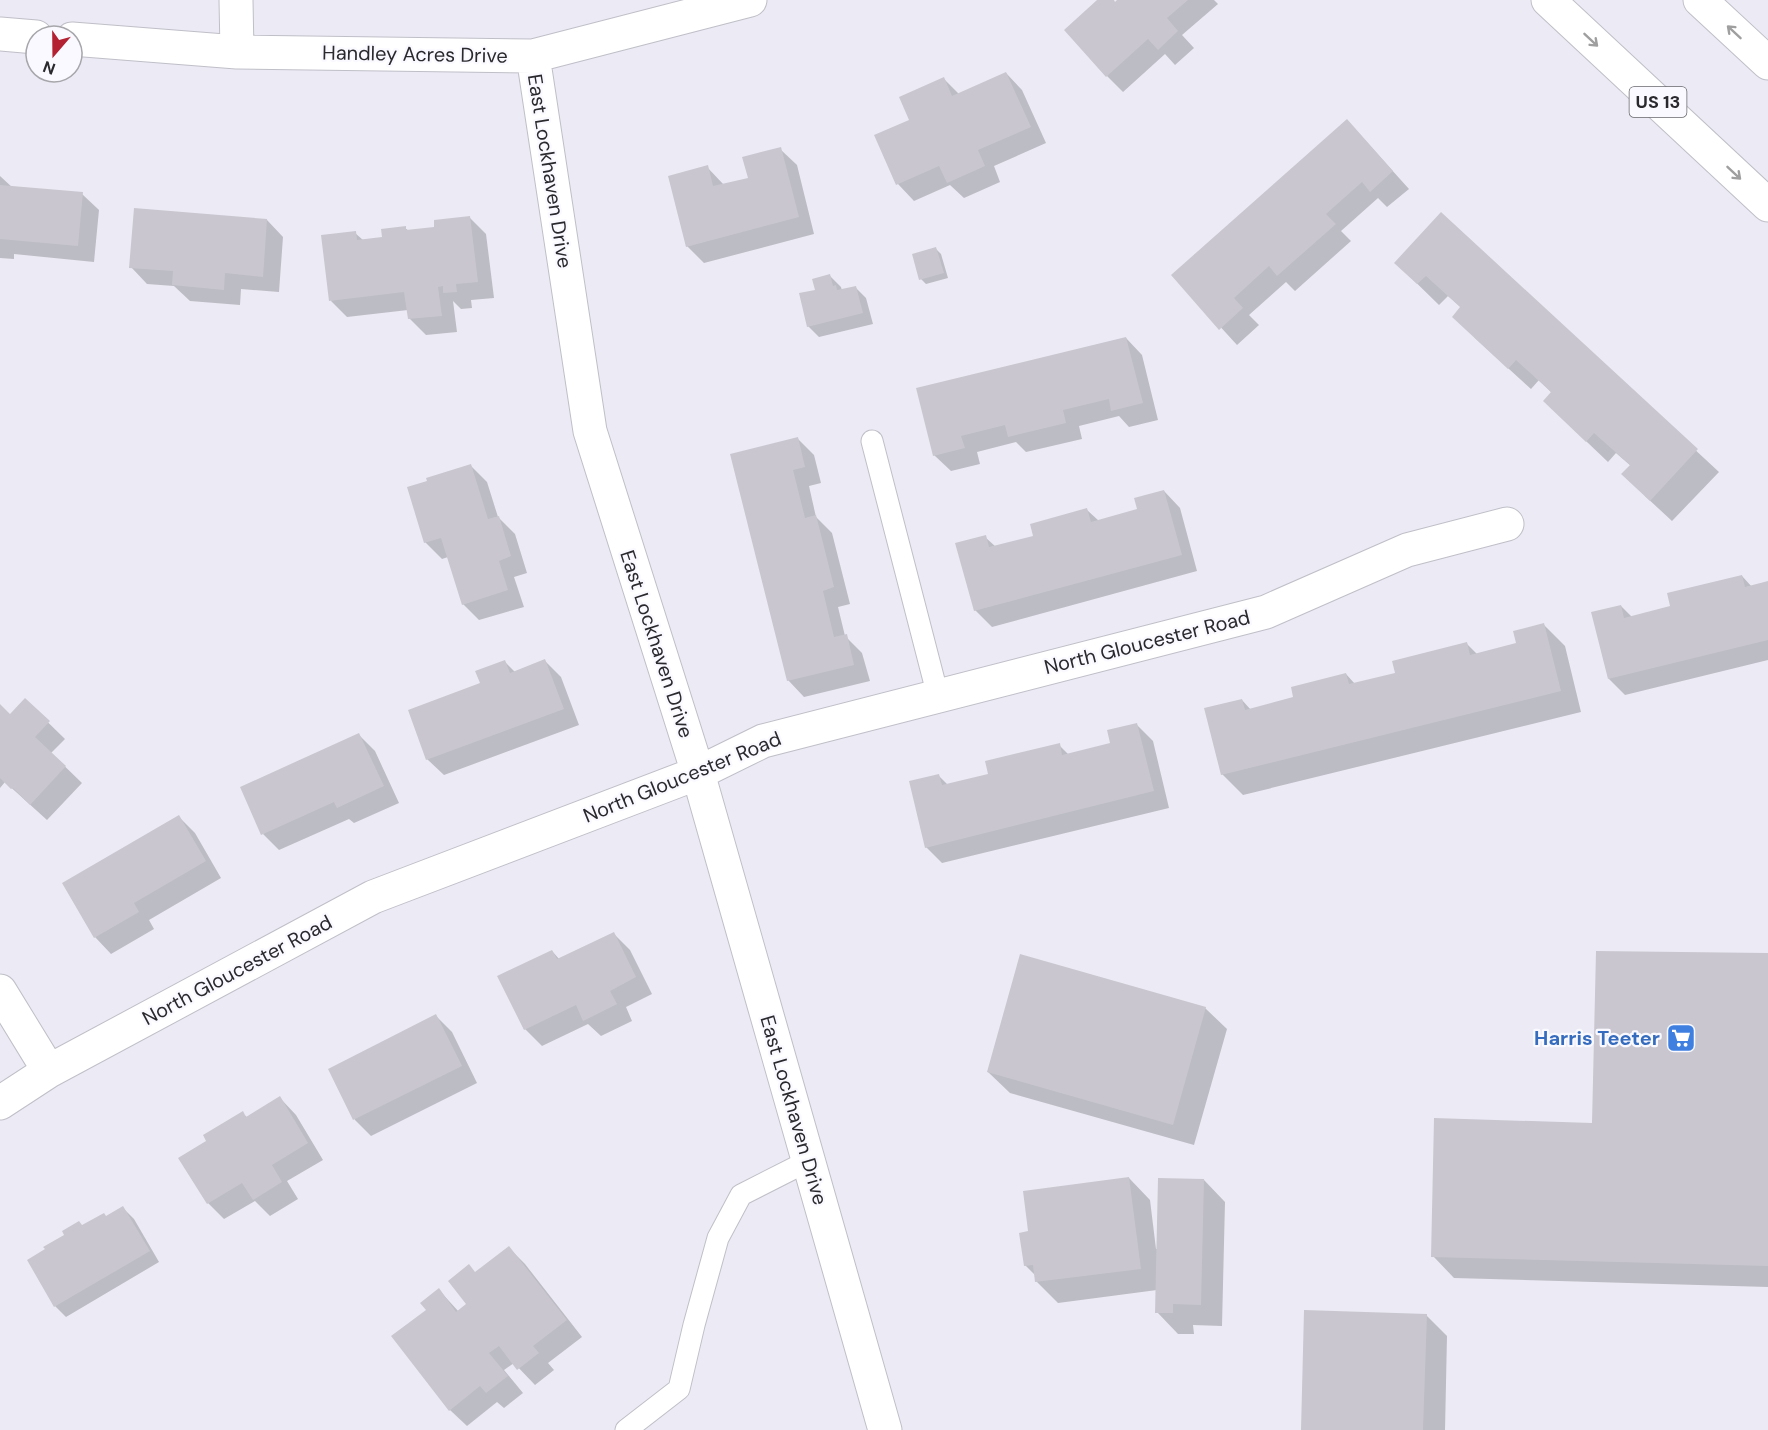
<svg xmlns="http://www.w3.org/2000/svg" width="1768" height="1430" viewBox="0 0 1768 1430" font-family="'DM Sans',sans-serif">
  <rect width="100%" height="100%" fill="#ecebf5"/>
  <!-- shadow -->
  <path fill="#0003" d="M 1099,0 L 1112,0 L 1116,4 L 1120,0 L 1214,0 L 1218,4 L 1182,35 L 1194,48 L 1175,65 L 1165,54 L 1123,92 L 1107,76 Z
    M 1006,73 L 1022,90 L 1046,143 L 994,166 L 1000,182 L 964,198 L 950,185 L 914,201 L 898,184 L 876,136 L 911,120 L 944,79 L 959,94 Z
    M 1363,138 L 1409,189 L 1387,207 L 1378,198 L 1341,231 L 1351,241 L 1295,291 L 1286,282 L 1249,315 L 1259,325 L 1237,345 L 1173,275 Z
    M 780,149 L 797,165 L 814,234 L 704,263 L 687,246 L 707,167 L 724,185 L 750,179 Z
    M 0,176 L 13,188 L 82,194 L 99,210 L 94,262 L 14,254 L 14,259 L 0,258 Z
    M 1441,214 L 1719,472 L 1672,521 L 1645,496 L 1631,466 L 1616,453 L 1608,462 L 1566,422 L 1552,393 L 1539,380 L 1531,389 L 1475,338 L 1462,308 L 1448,296 L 1439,305 L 1396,263 Z
    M 470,218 L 486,234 L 494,298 L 471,300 L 472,308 L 461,309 L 453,301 L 457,332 L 426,335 L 409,318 L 408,310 L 347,317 L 331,301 L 355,233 L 363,240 L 383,238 L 405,228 L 409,231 L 436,228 Z
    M 267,220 L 283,237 L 279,292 L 241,289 L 240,305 L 190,301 L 174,286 L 147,284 L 131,267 Z
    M 936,249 L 941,254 L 948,278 L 926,284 L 921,279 Z
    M 830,276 L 841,287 L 842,291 L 855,287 L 866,298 L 873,324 L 819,337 L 808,326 L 817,291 Z
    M 1126,338 L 1142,355 L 1158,420 L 1129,427 L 1119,416 L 1079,426 L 1082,439 L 1026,452 L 1016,442 L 977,452 L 980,464 L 951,471 L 934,455 L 918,389 Z
    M 798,439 L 814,455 L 821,483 L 809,486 L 816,517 L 832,533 L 850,604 L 838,607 L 845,636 L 862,653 L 870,681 L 804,697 L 788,680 L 732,455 Z
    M 471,466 L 487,482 L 498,517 L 515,534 L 527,573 L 514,577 L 524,607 L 479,620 L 463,604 L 448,557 L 442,559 L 425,542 L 429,482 Z
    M 1164,491 L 1180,508 L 1197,571 L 992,627 L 975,610 L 985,537 L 996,547 L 1035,537 L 1087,510 L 1099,521 L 1138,510 Z
    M 1742,576 L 1752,587 L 1768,583 L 1768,660 L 1625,695 L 1609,679 L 1621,606 L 1632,617 L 1671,607 Z
    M 1544,625 L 1565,646 L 1581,712 L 1243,795 L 1222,774 L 1242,700 L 1251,710 L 1295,699 L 1346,674 L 1355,684 L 1397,674 L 1467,644 L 1477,654 L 1517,644 Z
    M 504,661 L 515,672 L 545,661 L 561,677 L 579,725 L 444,775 L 427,759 L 482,684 Z
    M 25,700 L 65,739 L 51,753 L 82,783 L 47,820 L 5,782 L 0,788 L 0,706 L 10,716 Z
    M 1137,725 L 1153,741 L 1169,808 L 942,863 L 926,847 L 938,775 L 948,785 L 990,775 L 1059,745 L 1069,755 L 1112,744 Z
    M 359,735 L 375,751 L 399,803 L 354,823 L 349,819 L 279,850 L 263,834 Z
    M 179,817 L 195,833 L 221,878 L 149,920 L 154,929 L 111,954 L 95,937 Z
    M 614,934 L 630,950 L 652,994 L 626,1007 L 632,1021 L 601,1036 L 588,1024 L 542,1046 L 525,1029 L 552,951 L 560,960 Z
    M 1768,955 L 1768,1287 L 1454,1278 L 1433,1256 L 1594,1125 Z
    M 1205,1008 L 1227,1029 L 1194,1145 L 1010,1093 L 988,1072 Z
    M 436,1016 L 452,1032 L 477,1083 L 371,1136 L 355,1120 L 330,1069 Z
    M 280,1098 L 296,1115 L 323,1160 L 287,1181 L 298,1199 L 270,1216 L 255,1201 L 224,1219 L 208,1203 L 208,1141 L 242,1113 L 248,1118 Z
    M 1129,1178 L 1150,1200 L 1156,1249 L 1158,1249 L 1204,1180 L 1225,1202 L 1222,1326 L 1193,1325 L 1194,1334 L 1178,1334 L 1157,1312 L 1157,1290 L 1058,1303 L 1036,1281 L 1036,1276 L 1025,1265 L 1030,1232 Z
    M 123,1208 L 134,1219 L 159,1262 L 66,1317 L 55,1306 L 66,1235 L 107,1217 Z
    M 509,1248 L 525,1264 L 582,1337 L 548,1363 L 554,1370 L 535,1385 L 514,1363 L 504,1370 L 523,1393 L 504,1408 L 497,1402 L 467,1426 L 450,1410 L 428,1310 L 439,1290 L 459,1312 L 468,1304 L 476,1273 Z
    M 1426,1315 L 1447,1336 L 1445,1430 L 1303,1430 Z"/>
  <!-- building -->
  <path fill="#c9c6cf" d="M 1097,0 L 1114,0 L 1115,2 L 1117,0 L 1188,0 L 1167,18 L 1178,31 L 1158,50 L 1148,39 L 1106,77 L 1064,30 Z
    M 1006,72 L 1031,127 L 978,150 L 985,166 L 947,183 L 939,166 L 896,185 L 874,135 L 909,120 L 899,97 L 944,77 L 952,96 Z
    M 1347,119 L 1393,171 L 1370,192 L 1362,182 L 1326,214 L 1336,224 L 1277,276 L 1269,266 L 1234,298 L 1243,308 L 1219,330 L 1171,275 Z
    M 781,147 L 799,217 L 686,247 L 668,176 L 708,165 L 713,186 L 748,178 L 742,157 Z
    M 0,185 L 83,192 L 78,246 L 0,239 Z
    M 134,208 L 267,219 L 263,277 L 225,273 L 224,290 L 172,285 L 173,271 L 129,268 Z
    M 1441,212 L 1698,449 L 1650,501 L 1621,474 L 1630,465 L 1594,433 L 1586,442 L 1543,401 L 1551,392 L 1516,360 L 1508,369 L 1452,317 L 1460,307 L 1426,276 L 1417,284 L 1394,263 Z
    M 470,216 L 478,282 L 456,284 L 457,292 L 443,293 L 443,286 L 438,287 L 442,316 L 408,319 L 404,292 L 329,301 L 321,235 L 356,231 L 357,240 L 382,237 L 381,229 L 406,226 L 406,230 L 434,227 L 434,220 Z
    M 936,247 L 944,273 L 919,280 L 912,254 Z
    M 830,274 L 833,286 L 836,285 L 837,290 L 856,286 L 863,313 L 807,327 L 799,293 L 815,290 L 812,279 Z
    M 1126,337 L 1143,403 L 1111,411 L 1109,399 L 1063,410 L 1066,423 L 1008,437 L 1005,425 L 961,436 L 965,448 L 933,456 L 916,388 Z
    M 798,437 L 805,467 L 793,470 L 805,518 L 816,515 L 834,587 L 823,591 L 834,637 L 847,634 L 854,665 L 787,681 L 730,454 Z
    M 471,464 L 488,519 L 499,516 L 511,556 L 499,561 L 508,590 L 462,605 L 441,538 L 424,543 L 407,487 L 427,481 L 426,478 Z
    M 1164,490 L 1182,555 L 974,611 L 955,543 L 986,535 L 989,547 L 1033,536 L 1030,524 L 1087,508 L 1091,522 L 1137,509 L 1134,498 Z
    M 1742,575 L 1745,587 L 1768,581 L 1768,640 L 1608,679 L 1591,612 L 1621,605 L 1624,618 L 1670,606 L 1667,593 Z
    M 1544,623 L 1561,691 L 1221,775 L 1204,708 L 1242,699 L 1245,710 L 1293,697 L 1291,687 L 1346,673 L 1349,684 L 1395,673 L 1392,661 L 1467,642 L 1470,655 L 1516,643 L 1513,631 Z
    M 545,659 L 564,709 L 426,760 L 408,710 L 480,683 L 475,671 L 505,660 L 510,673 Z
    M 25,698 L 50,721 L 35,737 L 66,766 L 30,805 L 13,788 L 11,789 L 0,778 L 0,704 L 10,714 Z
    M 1137,723 L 1154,791 L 925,848 L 909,781 L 939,774 L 942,785 L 988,774 L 985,761 L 1060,743 L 1062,755 L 1110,743 L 1107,730 Z
    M 359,733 L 384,786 L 337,808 L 334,802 L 261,835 L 240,787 Z
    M 179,815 L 206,861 L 134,903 L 139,912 L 94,938 L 62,883 Z
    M 614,932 L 636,977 L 610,991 L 617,1004 L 583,1021 L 576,1005 L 524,1030 L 497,976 L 552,950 L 557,959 Z
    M 1596,951 L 1768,953 L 1768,1266 L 1431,1257 L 1434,1118 L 1592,1123 Z
    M 1020,954 L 1206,1007 L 1173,1125 L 987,1072 Z
    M 436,1014 L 462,1066 L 353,1120 L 328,1069 Z
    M 280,1096 L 308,1143 L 272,1165 L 282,1182 L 253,1200 L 242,1183 L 207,1204 L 178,1158 L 206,1141 L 203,1135 L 243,1111 L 246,1117 Z
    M 1129,1177 L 1141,1269 L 1035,1282 L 1033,1265 L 1024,1266 L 1019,1233 L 1028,1231 L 1023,1191 Z
    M 1158,1178 L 1204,1179 L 1201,1305 L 1173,1304 L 1173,1313 L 1155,1313 Z
    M 123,1206 L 150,1251 L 54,1307 L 27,1260 L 45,1249 L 43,1247 L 64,1235 L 62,1231 L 79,1221 L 82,1225 L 104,1213 L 106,1216 Z
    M 509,1246 L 567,1320 L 533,1346 L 539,1353 L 517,1370 L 499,1346 L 489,1353 L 508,1376 L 486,1393 L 480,1386 L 449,1411 L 391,1336 L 426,1310 L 420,1303 L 439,1288 L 456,1312 L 466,1304 L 448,1281 L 469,1264 L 475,1272 Z
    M 1304,1310 L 1427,1314 L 1423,1430 L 1301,1430 Z"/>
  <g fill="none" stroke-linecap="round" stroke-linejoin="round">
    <!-- service casing -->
    <g stroke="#bfbfc8" stroke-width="23">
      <path id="service" d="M 872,441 L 938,696
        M 626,1430 L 679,1389 L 694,1325 L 718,1238 L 741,1195 L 808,1161"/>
    </g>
    <!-- minor casing -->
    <g stroke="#bfbfc8" stroke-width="35">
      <path id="minor" d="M 236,0 L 237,52
        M 0,34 L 36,37
        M 72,39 L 237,52 L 533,56 L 750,0
        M 533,56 L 590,431 L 698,773 L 885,1430
        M 0,991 L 49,1071
        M 0,1103 L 49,1071 L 373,897 L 698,773 L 763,741 L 1266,612 L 1407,550 L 1507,524"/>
    </g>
    <!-- motorway casing -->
    <g stroke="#bfbfc8" stroke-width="35">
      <path id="motorway" d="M 1548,0 L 1768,205
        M 1700,0 L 1768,63"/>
    </g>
    <!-- service -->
    <use href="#service" stroke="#fff" stroke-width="21"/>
    <!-- minor -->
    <use href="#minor" stroke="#fff" stroke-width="33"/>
    <!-- motorway -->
    <use href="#motorway" stroke="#fff" stroke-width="33"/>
  </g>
  <!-- one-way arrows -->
  <defs><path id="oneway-shaft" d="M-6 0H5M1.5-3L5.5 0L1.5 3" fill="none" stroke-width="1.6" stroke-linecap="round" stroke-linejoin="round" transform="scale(1.5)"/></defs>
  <g stroke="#9f9fa0">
    <use href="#oneway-shaft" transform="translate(1734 32) rotate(-137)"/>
    <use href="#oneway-shaft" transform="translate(1591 40) rotate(43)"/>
    <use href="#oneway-shaft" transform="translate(1734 173) rotate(43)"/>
  </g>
  <!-- icons -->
  <defs>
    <g id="supermarket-square" transform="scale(1.5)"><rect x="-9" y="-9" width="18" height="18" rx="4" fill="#3f7fe0" stroke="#f9f9ff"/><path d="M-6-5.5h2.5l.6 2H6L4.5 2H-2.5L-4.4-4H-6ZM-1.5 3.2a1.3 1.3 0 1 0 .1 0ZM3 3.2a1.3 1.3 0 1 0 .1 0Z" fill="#fff"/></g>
  </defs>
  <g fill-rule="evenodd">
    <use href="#supermarket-square" x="1681" y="1038"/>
  </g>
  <g text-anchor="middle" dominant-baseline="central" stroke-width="4.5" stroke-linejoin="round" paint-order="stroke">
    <!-- shield labels -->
    <rect fill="#f9f9ff" stroke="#68676c" stroke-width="1.5" x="1629.5" y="87" width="57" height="30" rx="4.5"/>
    <g font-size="18" font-weight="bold" fill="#2a292d">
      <text x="1658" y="102">US 13</text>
    </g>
    <!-- street labels -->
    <g font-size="20" fill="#2a292d" stroke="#f9f9ff">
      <text transform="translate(415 54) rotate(1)">Handley Acres Drive</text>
      <text transform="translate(550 171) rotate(81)">East Lockhaven Drive</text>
      <text transform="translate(1147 642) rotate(-14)">North Gloucester Road</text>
      <text transform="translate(657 644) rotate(72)">East Lockhaven Drive</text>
      <text transform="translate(682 777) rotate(-22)">North Gloucester Road</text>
      <text transform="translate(237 970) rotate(-28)">North Gloucester Road</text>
      <text transform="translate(794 1110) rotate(74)">East Lockhaven Drive</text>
    </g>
    <!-- shop labels -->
    <g font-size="20" font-weight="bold" fill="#366cbe" stroke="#f9f9ff" text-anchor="end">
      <text x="1660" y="1038">Harris Teeter</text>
    </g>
  </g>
  <!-- north arrow -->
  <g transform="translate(54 54) rotate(200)"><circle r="28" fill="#f9f9ff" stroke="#a6a6ab" stroke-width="1.5"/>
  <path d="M0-4.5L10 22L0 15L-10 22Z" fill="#b32132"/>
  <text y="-9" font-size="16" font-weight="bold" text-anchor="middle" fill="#2a292d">N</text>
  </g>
</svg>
